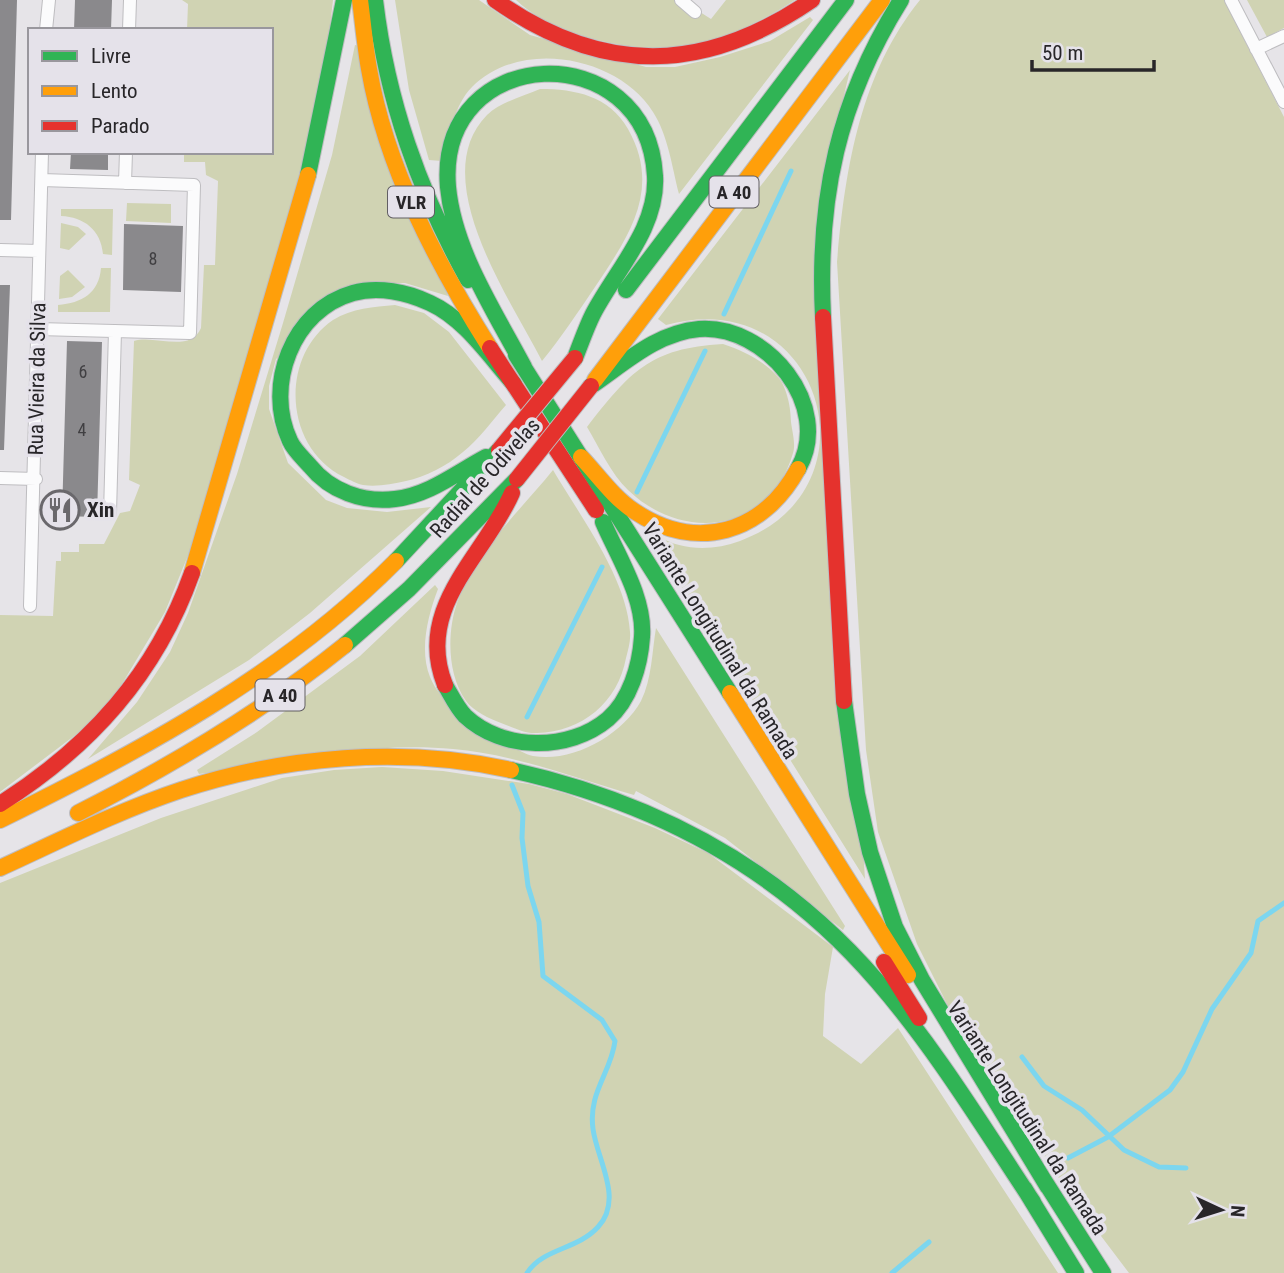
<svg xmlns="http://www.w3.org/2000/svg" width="1284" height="1273" viewBox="0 0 1284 1273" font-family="'Roboto Condensed',sans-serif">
  <rect width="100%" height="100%" fill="#e6e4e8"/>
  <!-- green -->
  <path fill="#d0d3b3" d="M 182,0 L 333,0 L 324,79 L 289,220 L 189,553 L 165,612 L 113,699 L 78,733 L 0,792 L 0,615 L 53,616 L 56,561 L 61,561 L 61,552 L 79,552 L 79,544 L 104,544 L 120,513 L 130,511 L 140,485 L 129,480 L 134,341 C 154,334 190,354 201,328 L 204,265 L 215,265 L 218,181 L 206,175 L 205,162 L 184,162 L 184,152 L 271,152 L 271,30 L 187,30 L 188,4 Z
    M 395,0 L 479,0 L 530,35 L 646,67 L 675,67 L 720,57 L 770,41 L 810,17 L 813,20 L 679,194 C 672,167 668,135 653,112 C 618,56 520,38 472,87 C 454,105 449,137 442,161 L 429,160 L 409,90 Z
    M 516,0 L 681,0 L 711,19 L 726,0 L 795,0 C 764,20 719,43 682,47 C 634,54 552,35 516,0 Z
    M 920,0 L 1224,0 L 1284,117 L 1284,1273 L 1129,1273 L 1067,1191 L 948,1006 L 917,944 L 878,832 L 866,750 L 837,262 C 845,170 860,74 920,0 Z
    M 1247,0 L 1284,0 L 1284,28 L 1267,37 Z
    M 355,45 L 359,46 L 448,296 L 405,283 L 364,283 L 276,359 L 269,386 L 269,409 L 288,463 L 326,500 L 347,508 L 387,512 L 431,507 L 310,613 L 249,660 L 88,759 L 137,702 L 170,652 L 188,613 L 237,474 L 283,323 L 332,155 Z
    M 850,70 L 820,195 L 865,879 L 654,543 L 658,536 C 682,551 713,551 740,541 C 883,488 820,282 666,325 L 658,319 Z
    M 540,89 C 576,89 609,96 628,129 C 662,189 629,236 595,287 C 578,312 561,338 542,361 C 511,300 425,178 487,115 C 500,102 524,96 540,89 Z
    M 127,203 L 171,204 L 171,223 L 126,221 Z
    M 61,209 L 113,209 L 112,255 L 103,254 C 101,230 84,217 61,216 Z
    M 61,223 L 78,227 L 86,234 L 69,250 L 60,248 Z
    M 101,268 L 111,268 L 110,312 L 58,312 L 58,305 C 82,303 99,293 101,268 Z
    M 68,270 L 85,287 L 72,297 L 59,299 L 60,276 Z
    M 395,305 L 424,313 L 449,332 L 506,405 C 492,421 479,439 463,452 C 447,466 425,477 406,481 C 392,484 377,487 363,485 C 357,484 350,480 344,477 C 284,448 279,357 333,320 C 352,308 374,307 395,305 Z
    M 723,344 C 744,351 762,360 777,376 C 787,386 791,409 791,422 C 792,431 796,444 793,453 C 770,533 683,543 628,490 C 611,474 599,447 587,427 C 630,372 650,348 723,344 Z
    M 553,470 C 580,516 627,578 630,632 C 631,640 628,650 626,658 C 618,702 582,732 537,733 C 525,734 512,727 501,723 C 490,719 473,711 466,701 C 447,674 447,632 457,603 C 474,553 520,511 553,470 Z
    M 435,585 L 438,589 C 428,615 419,650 430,677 C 441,704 464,714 488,728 C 500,736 519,753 533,756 C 573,763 622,735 641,701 C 652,679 652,651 656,628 L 845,926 L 843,930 L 725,838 L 636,791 L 634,795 C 575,778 514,754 453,749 C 369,741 283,762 199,774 L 197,770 L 257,732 L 360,656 Z
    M 382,767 L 443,771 L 529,784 L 567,794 L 655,828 L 708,853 L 833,947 L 825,994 L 823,1036 L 861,1064 L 898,1028 L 1058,1273 L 0,1273 L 0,883 L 161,818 L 282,778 L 334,770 Z"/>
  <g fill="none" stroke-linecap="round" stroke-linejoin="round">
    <!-- stream -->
    <path stroke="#7cd6ef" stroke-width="5" d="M 724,314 L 791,171
      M 637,492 L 705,351
      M 527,717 L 602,567
      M 512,785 L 523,813 L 522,838 L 528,886 L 539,922 L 543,976 L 602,1020 L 615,1041 C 611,1073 588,1092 593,1129 C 597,1160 624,1199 598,1227 C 577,1250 543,1248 527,1273
      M 1022,1057 L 1044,1086 L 1082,1110 L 1124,1150 L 1159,1167 L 1186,1168
      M 1068,1158 L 1108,1137 L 1170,1090 L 1183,1072 L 1212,1009 L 1251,953 L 1258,921 L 1284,903
      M 892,1273 L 929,1242"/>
  </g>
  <!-- building -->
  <path fill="#8a898c" d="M 0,0 L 17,0 L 11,220 L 0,220 Z
    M 75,0 L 112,0 L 111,30 L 74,30 Z
    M 71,152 L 108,152 L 108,170 L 70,169 Z
    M 124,224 L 183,226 L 181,292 L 123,290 Z
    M 0,285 L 10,285 L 4,450 L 0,450 Z
    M 67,341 L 102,342 L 97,517 L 62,516 Z"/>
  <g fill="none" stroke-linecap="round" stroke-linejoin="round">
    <!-- street casing -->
    <g stroke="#bebdc0" stroke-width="14">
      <path id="street" d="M 681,0 L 695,12
        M 1231,0 L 1284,102
        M 46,30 L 49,0
        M 129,30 L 130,0
        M 1256,49 L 1284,36
        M 125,183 L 126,152
        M 0,250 L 39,251
        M 38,329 L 190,333 L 194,185 L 42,180
        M 0,478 L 36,479
        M 110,513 L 115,331
        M 30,606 L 42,152"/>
    </g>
    <!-- fast casing -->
    <g stroke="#bebdc0" stroke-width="18">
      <path id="fast" d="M 375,0 C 387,101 419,191 468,280
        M 308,175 L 344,0
        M 626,290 L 846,0
        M 823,317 C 817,198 838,101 901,0
        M 516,355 L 730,693
        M 524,367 C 495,312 454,251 448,187 C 436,42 647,34 655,176 C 658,228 616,270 593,314 C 586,328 581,343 575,358
        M 591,386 C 625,363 656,333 699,329 C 766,324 834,406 798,469
        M 486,457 C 456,473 429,495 395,499 C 363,503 330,491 310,466 C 303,458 294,450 290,441 C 264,386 292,310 353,293 C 378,286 407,292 430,303 C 465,319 489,356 514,384
        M 396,561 L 499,450
        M 345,645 L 409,589 L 517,479
        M 445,685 C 451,695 457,708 465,716 C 502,751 569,752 608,719 C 630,700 640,666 642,637 C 645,598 618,557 603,522
        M 844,701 L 857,794 L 870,852 L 895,927 L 922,980 L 1048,1187
        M 511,770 C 655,802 780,868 877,981 C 936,1049 983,1127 1033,1202
        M 1040,1174 L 1103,1273
        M 1024,1188 L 1076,1273"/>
    </g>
    <!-- slow casing -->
    <g stroke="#bebdc0" stroke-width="18">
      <path id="slow" d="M 360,0 C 363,23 365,46 369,69 C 386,168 437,264 490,348
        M 595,380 L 882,0
        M 581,457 C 598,475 613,497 634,511 C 697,553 763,533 798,469
        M 192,573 L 308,175
        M 730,693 L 908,975
        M 78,813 C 173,765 263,711 345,645
        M 0,820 C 141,751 284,674 396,561
        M 0,868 C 59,841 118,811 181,790 C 284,756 403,746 511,770"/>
    </g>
    <!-- jam casing -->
    <g stroke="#bebdc0" stroke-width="18">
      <path id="jam" d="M 495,0 C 603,76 704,74 812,0
        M 823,317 L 844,701
        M 490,348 L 596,510
        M 445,685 C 414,607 484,557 512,493
        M 0,804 C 90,747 156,674 192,573
        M 884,962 L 919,1018"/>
    </g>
    <!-- street -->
    <use href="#street" stroke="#fbfbfc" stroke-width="12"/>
    <!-- fast -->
    <use href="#fast" stroke="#30b455" stroke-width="16"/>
    <!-- slow -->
    <use href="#slow" stroke="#ff9f0a" stroke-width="16"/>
    <!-- jam -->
    <use href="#jam" stroke="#e5322d" stroke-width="16"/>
    <!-- jam-bridge casing -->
    <g stroke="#bebdc0" stroke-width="18" stroke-linecap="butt">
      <path id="jam-bridge" d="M 499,450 L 575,358
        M 517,479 L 591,386"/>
    </g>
    <!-- jam-bridge -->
    <use href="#jam-bridge" stroke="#e5322d" stroke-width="16"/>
  </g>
  <!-- icons -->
  <defs>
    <g id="restaurant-ring" transform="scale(2.0125)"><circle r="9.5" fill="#e5e2ea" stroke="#6a686c" stroke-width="1.5"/><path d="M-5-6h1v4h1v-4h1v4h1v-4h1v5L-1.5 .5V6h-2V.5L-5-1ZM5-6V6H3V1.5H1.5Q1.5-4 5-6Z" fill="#6a686c"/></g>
  </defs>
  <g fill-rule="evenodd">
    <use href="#restaurant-ring" x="60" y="510"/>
  </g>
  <g text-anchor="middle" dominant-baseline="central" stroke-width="7" stroke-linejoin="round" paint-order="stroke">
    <!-- number labels -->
    <g font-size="18" fill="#403f42">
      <text x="153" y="258">8</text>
      <text x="83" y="371">6</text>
      <text x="82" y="429">4</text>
    </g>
    <!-- shield labels -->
    <g fill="#e5e2ea" stroke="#615e63" stroke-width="2">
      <rect x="709.5" y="176.5" width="49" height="31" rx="5"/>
      <rect x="388" y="186.5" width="46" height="31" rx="5"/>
      <rect x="255.5" y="679.5" width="49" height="31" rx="5"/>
    </g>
    <g font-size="19" font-weight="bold" fill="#282629">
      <text x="734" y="192">A 40</text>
      <text x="411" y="202">VLR</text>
      <text x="280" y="695">A 40</text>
    </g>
    <!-- street labels -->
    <g font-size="21" fill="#282629" stroke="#e5e2ea">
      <text transform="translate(37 379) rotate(-89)">Rua Vieira da Silva</text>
      <text transform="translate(485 478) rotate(-48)">Radial de Odivelas</text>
      <text transform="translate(720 641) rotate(58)">Variante Longitudinal da Ramada</text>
      <text transform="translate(1027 1118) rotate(57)">Variante Longitudinal da Ramada</text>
    </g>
    <!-- poi labels -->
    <g font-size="21" font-weight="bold" fill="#282629" stroke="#e5e2ea" text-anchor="start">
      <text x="87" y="510">Xin</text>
    </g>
  </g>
  <!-- legend -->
  <rect x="28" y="28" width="245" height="126" fill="#e5e2ea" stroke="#99979d" stroke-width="2"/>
  <rect x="42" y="51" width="35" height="10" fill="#30b455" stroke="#99979d" stroke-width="2"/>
  <text x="91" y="63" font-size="21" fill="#282629">Livre</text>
  <rect x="42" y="86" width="35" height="10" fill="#ff9f0a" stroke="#99979d" stroke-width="2"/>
  <text x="91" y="98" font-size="21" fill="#282629">Lento</text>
  <rect x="42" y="121" width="35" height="10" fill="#e5322d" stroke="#99979d" stroke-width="2"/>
  <text x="91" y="133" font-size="21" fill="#282629">Parado</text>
  <!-- north arrow -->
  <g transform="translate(1221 1210) rotate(94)" stroke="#e5e2ea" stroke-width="5" paint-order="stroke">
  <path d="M0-5L12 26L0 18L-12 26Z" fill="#282629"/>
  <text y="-10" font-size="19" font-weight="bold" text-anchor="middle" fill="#282629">N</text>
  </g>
  <!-- scale -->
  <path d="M1032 60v10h122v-10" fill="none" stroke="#282629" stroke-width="3.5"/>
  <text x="1042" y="60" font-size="21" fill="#282629" stroke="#e5e2ea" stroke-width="5" paint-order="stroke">50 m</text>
</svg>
